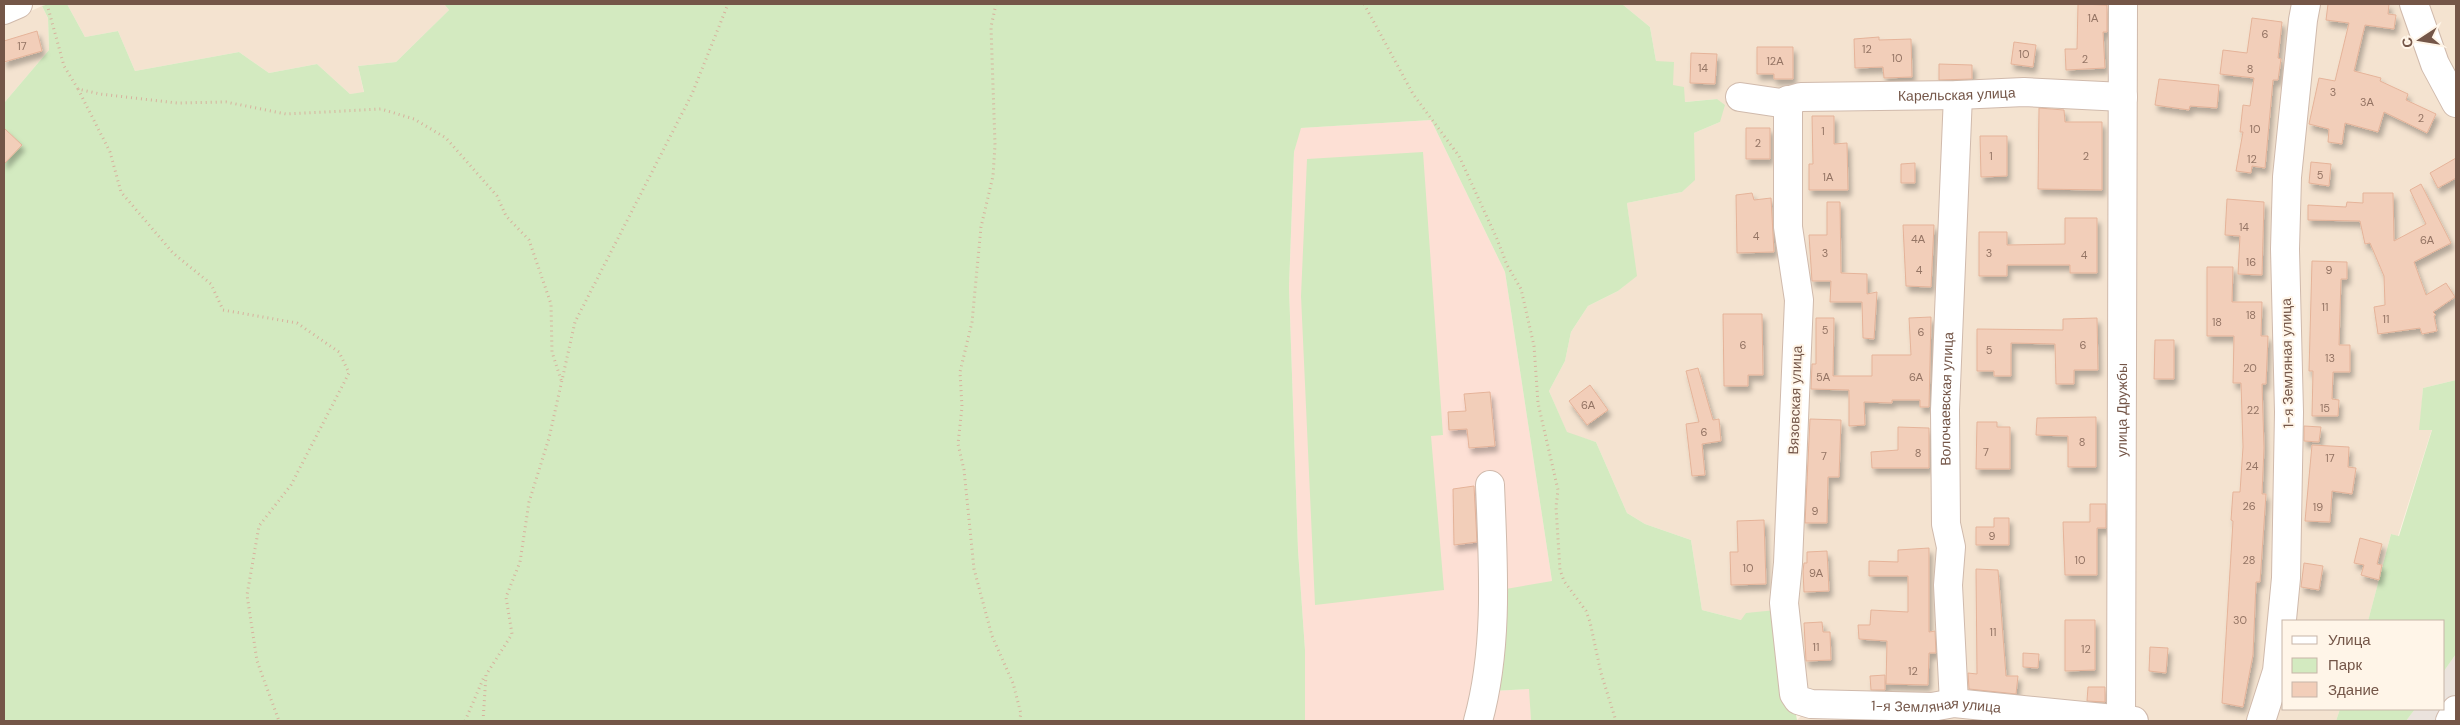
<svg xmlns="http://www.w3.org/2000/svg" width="2460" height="725" viewBox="0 0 2460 725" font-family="'DM Sans',sans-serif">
  <defs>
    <filter id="shadow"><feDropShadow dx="3" dy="5.5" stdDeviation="2.5" flood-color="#0004"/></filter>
  </defs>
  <rect width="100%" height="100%" fill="#fcf1e2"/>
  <!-- residential -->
  <path fill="#f4e3d0" d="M 67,4 L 444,4 L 449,10 L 396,62 L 358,66 L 364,93 L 350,94 L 317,64 L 269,73 L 239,52 L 135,71 L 118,31 L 85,37 Z
    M 1622,4 L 2115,4 L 2118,84 L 1799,92 L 1776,610 L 1741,620 L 1702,610 L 1691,540 L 1645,524 L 1627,513 L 1596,442 L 1567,433 L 1549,391 L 1565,361 L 1571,332 L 1588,306 L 1618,291 L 1636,276 L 1627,203 L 1682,192 L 1694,180 L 1694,133 L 1720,122 L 1717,99 L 1684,102 L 1656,61 L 1650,27 Z
    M 2134,4 L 2301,4 L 2281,578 L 2256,721 L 2149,721 L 2132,704 Z
    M 2312,4 L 2456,4 L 2456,380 L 2423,388 L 2420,430 L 2432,429 L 2398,536 L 2391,534 L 2368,621 L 2288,621 L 2294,242 Z
    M 42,6 L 48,18 L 49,50 L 4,103 L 4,23 Z
    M 1983,99 L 2113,110 L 2111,706 L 1963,694 L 1952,524 L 1968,105 Z
    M 1794,106 L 1947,107 L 1942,694 L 1810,692 L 1795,677 Z
    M 2284,661 L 2284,709 L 2340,709 L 2336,721 L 2265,721 Z
    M 1807,710 L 2065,721 L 1783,721 L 1797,720 Z"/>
  <!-- commercial -->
  <path fill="#fde0d5" d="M 1431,120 L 1505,272 L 1552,581 L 1471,721 L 1305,721 L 1305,650 L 1298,550 L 1289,287 L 1294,152 L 1300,128 Z
    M 1530,689 L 1531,721 L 1485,721 L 1492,691 Z"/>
  <!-- industrial -->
  <path fill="#ebe3dd" d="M 2456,654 L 2456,721 L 2406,721 L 2415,709 L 2444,709 L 2444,671 Z"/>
  <!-- green -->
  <path fill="#d3eac0" d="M 49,4 L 67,4 L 85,37 L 118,31 L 135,71 L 239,52 L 269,73 L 317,64 L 350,94 L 364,92 L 358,66 L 396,62 L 449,10 L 444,4 L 1622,4 L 1650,27 L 1656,61 L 1674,62 L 1673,85 L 1684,87 L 1685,102 L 1717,99 L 1725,105 L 1720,122 L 1694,133 L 1695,180 L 1682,192 L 1627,203 L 1637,276 L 1618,291 L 1588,306 L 1571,332 L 1565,361 L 1549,391 L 1567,432 L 1596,442 L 1627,513 L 1645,524 L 1691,540 L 1702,610 L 1741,620 L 1746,613 L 1776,610 L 1797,720 L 1531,721 L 1529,689 L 1492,691 L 1500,590 L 1552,581 L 1505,272 L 1431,120 L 1301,128 L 1294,152 L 1289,287 L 1298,550 L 1305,650 L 1305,721 L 4,721 L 4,103 L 49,50 L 48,18 L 42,6 Z
    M 1423,152 L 1443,435 L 1431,436 L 1444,590 L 1315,605 L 1301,296 L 1307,159 Z
    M 2456,380 L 2456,654 L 2444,671 L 2444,621 L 2368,621 L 2391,534 L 2399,536 L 2432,430 L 2419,430 L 2423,388 Z
    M 2340,709 L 2415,709 L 2406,721 L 2336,721 Z"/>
  <!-- building -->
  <path fill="#f2ceb9" stroke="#e5b399" filter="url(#shadow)" d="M 2078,4 L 2107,5 L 2107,32 L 2103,32 L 2105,68 L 2066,70 L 2065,49 L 2077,49 Z
    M 2328,4 L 2389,4 L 2388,14 L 2396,15 L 2394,29 L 2365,25 L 2354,71 L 2381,78 L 2380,81 L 2408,94 L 2406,100 L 2436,114 L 2427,133 L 2384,112 L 2378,132 L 2345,123 L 2342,144 L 2328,142 L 2329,129 L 2309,124 L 2319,78 L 2335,81 L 2349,23 L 2326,20 Z
    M 2252,18 L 2282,22 L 2278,58 L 2281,59 L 2278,80 L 2273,80 L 2265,168 L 2252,166 L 2251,173 L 2236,171 L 2243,132 L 2240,132 L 2243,105 L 2250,106 L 2254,78 L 2220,74 L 2223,50 L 2247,53 Z
    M 37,31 L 42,51 L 4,62 L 4,41 Z
    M 1879,37 L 1879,40 L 1911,39 L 1912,77 L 1884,78 L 1883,67 L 1855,68 L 1854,39 Z
    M 2014,42 L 2036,45 L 2033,67 L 2011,64 Z
    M 1757,47 L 1793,47 L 1793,79 L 1774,79 L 1774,74 L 1757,74 Z
    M 1691,53 L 1717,54 L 1715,84 L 1690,83 Z
    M 1939,64 L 1972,65 L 1972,79 L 1939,80 Z
    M 2159,79 L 2219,85 L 2217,108 L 2190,106 L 2189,110 L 2155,105 Z
    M 2039,108 L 2064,110 L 2065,122 L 2102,122 L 2102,190 L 2038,189 Z
    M 1812,116 L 1834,116 L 1834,144 L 1847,143 L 1848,190 L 1809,190 L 1809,164 L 1813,164 Z
    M 4,128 L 22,145 L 4,164 Z
    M 1746,128 L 1770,128 L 1770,159 L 1746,159 Z
    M 1980,136 L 2007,136 L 2007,176 L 1981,177 Z
    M 2456,158 L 2456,178 L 2438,188 L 2430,173 Z
    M 2311,162 L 2331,164 L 2329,186 L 2309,183 Z
    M 1915,163 L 1915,183 L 1901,183 L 1901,164 Z
    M 2421,184 L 2451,243 L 2414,262 L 2426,295 L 2446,283 L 2455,297 L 2433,312 L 2436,315 L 2434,316 L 2437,331 L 2422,334 L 2420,328 L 2378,334 L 2374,307 L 2385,305 L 2384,276 L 2370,243 L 2365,244 L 2360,221 L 2308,220 L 2308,205 L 2346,207 L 2347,202 L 2363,203 L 2363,193 L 2393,193 L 2394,241 L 2426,224 L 2410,190 Z
    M 1752,193 L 1754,200 L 1771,198 L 1774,252 L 1737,253 L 1736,195 Z
    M 2227,199 L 2264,202 L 2262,275 L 2238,274 L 2240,236 L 2225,235 Z
    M 1827,202 L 1840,202 L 1841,273 L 1867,274 L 1867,294 L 1877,292 L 1874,339 L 1863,338 L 1862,302 L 1830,302 L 1831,281 L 1812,281 L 1809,235 L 1827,235 Z
    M 2065,218 L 2097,218 L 2097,273 L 2070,273 L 2070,265 L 2007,265 L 2007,276 L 1979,276 L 1979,232 L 2007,232 L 2007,245 L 2065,244 Z
    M 1903,225 L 1934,225 L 1931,287 L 1906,286 Z
    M 2312,261 L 2347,262 L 2347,279 L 2341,279 L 2339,345 L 2350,345 L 2350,372 L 2333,372 L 2332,399 L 2339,400 L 2338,416 L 2312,416 L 2313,371 L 2309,371 Z
    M 2207,267 L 2233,267 L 2232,302 L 2262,302 L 2261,336 L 2268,336 L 2266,384 L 2262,384 L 2264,448 L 2262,494 L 2266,494 L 2260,582 L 2256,582 L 2253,655 L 2243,707 L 2222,703 L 2233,521 L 2231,520 L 2233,492 L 2240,492 L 2243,447 L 2241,383 L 2233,383 L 2234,336 L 2207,336 Z
    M 1723,314 L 1762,314 L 1763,375 L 1748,375 L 1748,386 L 1724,386 Z
    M 1931,317 L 1929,407 L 1920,407 L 1920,400 L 1892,400 L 1892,403 L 1864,402 L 1865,425 L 1849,426 L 1849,390 L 1811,389 L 1812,364 L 1816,364 L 1816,318 L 1834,318 L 1833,376 L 1872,376 L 1872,355 L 1911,355 L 1909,318 Z
    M 2097,318 L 2098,370 L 2074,370 L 2074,384 L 2056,384 L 2055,344 L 2011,343 L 2011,376 L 1994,376 L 1994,371 L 1977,371 L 1977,329 L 2063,330 L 2063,319 Z
    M 2155,340 L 2174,340 L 2174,379 L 2154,379 Z
    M 1698,368 L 1713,420 L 1719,419 L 1721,441 L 1702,444 L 1705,475 L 1692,476 L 1686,424 L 1699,422 L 1686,371 Z
    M 1590,385 L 1608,410 L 1587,425 L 1569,401 Z
    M 1490,392 L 1495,446 L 1469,448 L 1467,429 L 1449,430 L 1448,412 L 1466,411 L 1464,394 Z
    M 2096,417 L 2096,467 L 2068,467 L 2068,436 L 2036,435 L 2037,418 Z
    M 1810,419 L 1841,420 L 1839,477 L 1828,477 L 1827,523 L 1805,523 Z
    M 1977,422 L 1997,422 L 1997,427 L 2010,427 L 2010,469 L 1976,469 Z
    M 2304,426 L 2321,427 L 2319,442 L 2304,441 Z
    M 1898,427 L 1929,428 L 1929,468 L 1872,468 L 1871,452 L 1898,450 Z
    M 2312,445 L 2349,447 L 2348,467 L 2356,468 L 2352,494 L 2332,491 L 2330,522 L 2305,521 Z
    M 1474,486 L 1477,542 L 1454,545 L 1453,489 Z
    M 2090,504 L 2106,504 L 2106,528 L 2097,528 L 2097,575 L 2065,575 L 2063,522 L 2090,522 Z
    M 1994,518 L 2009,518 L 2009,545 L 1976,545 L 1976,527 L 1994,527 Z
    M 1764,520 L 1766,584 L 1731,585 L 1730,552 L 1738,552 L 1737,521 Z
    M 2360,538 L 2382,544 L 2377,564 L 2382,565 L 2379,580 L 2361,575 L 2364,565 L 2354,563 Z
    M 1929,548 L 1929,632 L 1935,631 L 1936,653 L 1929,653 L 1928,685 L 1886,684 L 1887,641 L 1859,639 L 1858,625 L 1870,625 L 1871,610 L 1908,612 L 1908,576 L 1869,576 L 1869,561 L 1898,562 L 1898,550 Z
    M 1827,551 L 1829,591 L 1804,592 L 1803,571 L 1804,563 L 1807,563 L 1807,552 Z
    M 2304,563 L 2323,566 L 2319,590 L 2301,587 Z
    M 1976,569 L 1998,570 L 2006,676 L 2018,676 L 2016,694 L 1969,689 L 1968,673 L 1977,674 Z
    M 2065,620 L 2095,620 L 2095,670 L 2065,671 Z
    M 1822,622 L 1823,632 L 1830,632 L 1831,660 L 1806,661 L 1804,623 Z
    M 2150,647 L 2168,648 L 2166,673 L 2149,671 Z
    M 2023,653 L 2039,654 L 2038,668 L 2023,667 Z
    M 1885,675 L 1885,690 L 1871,690 L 1870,676 Z
    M 2088,687 L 2105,687 L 2105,702 L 2087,701 Z"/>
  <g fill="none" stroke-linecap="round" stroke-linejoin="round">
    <!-- minor casing -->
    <g stroke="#d0baac" stroke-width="30">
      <g id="minor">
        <path d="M 2414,4 L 2435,64 L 2456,103"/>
        <path d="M 4,10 L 18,4"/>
        <path id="s1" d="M 1740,97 L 1780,103 L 1801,97 L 1958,95 L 2024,92 L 2123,97"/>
        <path id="s2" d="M 1788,100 L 1788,227 L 1799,300 L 1788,563 L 1784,603 L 1794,694 L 1798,700 L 1811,704 L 1932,707 L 1954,703 L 2134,721"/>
        <path id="s3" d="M 1954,703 L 1948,585 L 1951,547 L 1946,524 L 1945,410 L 1958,95"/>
        <path d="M 1478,721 C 1499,645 1493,563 1490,485"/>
        <path id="s4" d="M 2121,721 L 2123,4"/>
        <path d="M 2261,721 L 2277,671 L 2286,578 L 2289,412 L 2285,249 L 2287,177 L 2303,20 L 2306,4"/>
        <path d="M 2450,721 L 2456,710"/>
      </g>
    </g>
    <!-- path -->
    <path stroke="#d7b19d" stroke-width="3" stroke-dasharray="1 4" stroke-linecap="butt" d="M 47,4 L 64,66 L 78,89 L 100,94 L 177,103 L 226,102 L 286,114 L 381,109 L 414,119 L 446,138 L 497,196 L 506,216 L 529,240 L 551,304 L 552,352 L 562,383
      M 996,4 L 991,27 L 995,145 L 993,176 L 981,227 L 972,322 L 960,372 L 962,407 L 958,444 L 964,470 L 974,569 L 992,636 L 1013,683 L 1021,714 L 1019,721
      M 1364,4 L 1413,94 L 1459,156 L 1497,239 L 1507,265 L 1521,289 L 1534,346 L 1538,403 L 1558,490 L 1556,507 L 1560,570 L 1564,581 L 1586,611 L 1590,622 L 1601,673 L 1616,721
      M 78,89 L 110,152 L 121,192 L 173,253 L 211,284 L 223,310 L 297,323 L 339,352 L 349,373 L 291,485 L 259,526 L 247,595 L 257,661 L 279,721
      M 465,721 L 484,677
      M 483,721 L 486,675 L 512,634 L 506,597 L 520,562 L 529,502 L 549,438 L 575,322 L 692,94 L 728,4"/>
    <!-- minor -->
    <use href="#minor" stroke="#fff" stroke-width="28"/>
  </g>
  <g text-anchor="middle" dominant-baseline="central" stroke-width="4" stroke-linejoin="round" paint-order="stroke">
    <!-- number labels -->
    <g font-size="11" fill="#947464">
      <text x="2093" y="18">1А</text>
      <text x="2265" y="34">6</text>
      <text x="22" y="46">17</text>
      <text x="1867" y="49">12</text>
      <text x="2024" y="54">10</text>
      <text x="1897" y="58">10</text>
      <text x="2085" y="59">2</text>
      <text x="1775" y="61">12А</text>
      <text x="1703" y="68">14</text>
      <text x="2250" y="69">8</text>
      <text x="2333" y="92">3</text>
      <text x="2367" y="102">3А</text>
      <text x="2421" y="118">2</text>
      <text x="2255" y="129">10</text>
      <text x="1823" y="131">1</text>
      <text x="1758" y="143">2</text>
      <text x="1991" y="156">1</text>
      <text x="2086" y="156">2</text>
      <text x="2252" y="159">12</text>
      <text x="2320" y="175">5</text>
      <text x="1828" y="177">1А</text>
      <text x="2244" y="227">14</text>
      <text x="1756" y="236">4</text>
      <text x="1918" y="239">4А</text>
      <text x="2427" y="240">6А</text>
      <text x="1825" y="253">3</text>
      <text x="1989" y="253">3</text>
      <text x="2084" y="255">4</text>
      <text x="2251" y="262">16</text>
      <text x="1919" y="270">4</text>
      <text x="2329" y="270">9</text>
      <text x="2325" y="307">11</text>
      <text x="2251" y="315">18</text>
      <text x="2386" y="319">11</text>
      <text x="2217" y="322">18</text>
      <text x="1825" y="330">5</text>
      <text x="1921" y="332">6</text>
      <text x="1743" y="345">6</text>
      <text x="2083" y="345">6</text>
      <text x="1989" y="350">5</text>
      <text x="2330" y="358">13</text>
      <text x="2250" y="368">20</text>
      <text x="1823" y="377">5А</text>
      <text x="1916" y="377">6А</text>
      <text x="1588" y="405">6А</text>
      <text x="2325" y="408">15</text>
      <text x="2253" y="410">22</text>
      <text x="1704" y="432">6</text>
      <text x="2082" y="442">8</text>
      <text x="1986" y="452">7</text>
      <text x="1918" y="453">8</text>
      <text x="1824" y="456">7</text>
      <text x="2330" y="458">17</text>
      <text x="2252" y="466">24</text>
      <text x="2249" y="506">26</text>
      <text x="2318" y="507">19</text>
      <text x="1815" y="511">9</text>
      <text x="1992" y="536">9</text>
      <text x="2080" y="560">10</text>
      <text x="2249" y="560">28</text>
      <text x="1748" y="568">10</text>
      <text x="1816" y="573">9А</text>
      <text x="2240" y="620">30</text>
      <text x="1993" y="632">11</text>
      <text x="1816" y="647">11</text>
      <text x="2086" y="649">12</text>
      <text x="1913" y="671">12</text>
    </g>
    <!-- street labels -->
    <g font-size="14" fill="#745648" stroke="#fff5e8">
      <text stroke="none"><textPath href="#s1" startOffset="218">Карельская улица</textPath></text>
      <text transform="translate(2287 363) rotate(-91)">1-я Земляная улица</text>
      <text stroke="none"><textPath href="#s3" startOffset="305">Волочаевская улица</textPath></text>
      <text transform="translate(1795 400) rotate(-88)">Вязовская улица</text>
      <text stroke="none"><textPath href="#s4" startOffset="311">улица Дружбы</textPath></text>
      <text stroke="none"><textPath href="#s2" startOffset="742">1-я Земляная улица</textPath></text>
    </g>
  </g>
  <!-- border -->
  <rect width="2460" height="725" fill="none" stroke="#745648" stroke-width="10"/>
  <!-- legend -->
  <rect x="2282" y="620" width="162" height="90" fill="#fff5e8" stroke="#c7b5a8"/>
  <rect x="2292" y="636" width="25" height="8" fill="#ffffff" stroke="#c7b5a8"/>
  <text x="2328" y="645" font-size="15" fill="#745648">Улица</text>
  <rect x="2292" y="658" width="25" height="15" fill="#d3eac0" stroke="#c7b5a8"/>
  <text x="2328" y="670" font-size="15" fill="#745648">Парк</text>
  <rect x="2292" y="682" width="25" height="15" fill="#f2ceb9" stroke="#c7b5a8"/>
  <text x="2328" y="695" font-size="15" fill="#745648">Здание</text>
  <!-- north arrow -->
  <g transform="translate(2420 40) rotate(258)" stroke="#fff5e8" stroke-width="4" paint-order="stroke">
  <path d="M0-4L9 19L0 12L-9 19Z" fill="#745648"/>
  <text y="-8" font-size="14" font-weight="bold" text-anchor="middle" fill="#745648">С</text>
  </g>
</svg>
